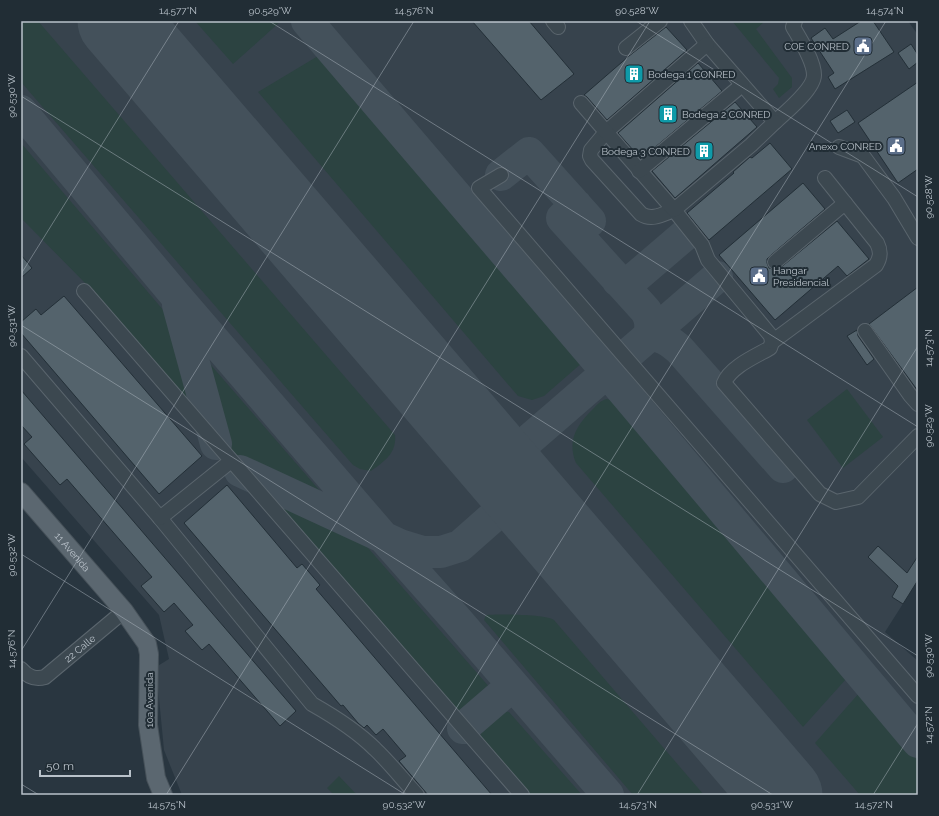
<svg xmlns="http://www.w3.org/2000/svg" width="939" height="816" viewBox="0 0 939 816" font-family="Raleway,sans-serif">
  <rect width="100%" height="100%" fill="#293640"/>
  <!-- airport -->
  <path fill="#37434d" d="M 21,21 L 908,21 L 918,35 L 918,580 L 885,632 L 918,661 L 918,795 L 182,795 L 164,750 L 156,667 L 169,659 L 159,615 L 21,457 Z"/>
  <!-- green -->
  <path fill="#2c4341" d="M 21,21 L 38,21 L 395,435 C 397,453 384,462 371,471 L 360,469 L 353,465 L 21,82 Z
    M 195,21 L 281,21 L 233,64 Z
    M 732,21 L 765,21 L 756,29 L 792,78 L 792,87 L 779,98 L 773,89 L 778,84 L 779,78 Z
    M 318,56 L 583,362 L 544,396 L 532,400 L 518,396 L 258,92 Z
    M 21,143 L 170,318 L 175,327 L 201,418 L 87,285 L 21,218 Z
    M 204,357 L 327,499 L 326,501 L 324,503 L 321,501 L 233,454 L 200,365 L 200,361 Z
    M 847,389 L 883,437 L 843,468 L 807,420 Z
    M 607,399 L 613,401 L 847,678 L 803,727 L 576,463 C 567,441 576,426 592,410 C 597,405 601,400 607,399 Z
    M 271,494 L 362,541 L 491,689 L 489,696 L 469,713 L 457,712 L 268,495 Z
    M 486,615 C 498,614 545,614 554,620 L 704,795 L 633,795 L 484,620 Z
    M 860,692 L 918,761 L 918,795 L 860,795 L 815,743 Z
    M 500,711 L 509,712 L 582,795 L 529,795 L 480,737 L 482,727 Z
    M 339,776 L 357,795 L 334,795 L 327,788 Z"/>
  <g fill="none" stroke-linecap="round" stroke-linejoin="round">
    <!-- taxiway -->
    <path stroke="#44515b" stroke-width="32" d="M 307,21 L 607,372 L 918,742
      M 21,111 L 176,296 L 384,538 L 456,619 L 608,795
      M 501,175 L 529,153 L 590,221
      M 576,205 L 562,218 L 646,311 C 651,320 651,326 649,336 C 662,335 669,341 679,349 L 783,467
      M 618,281 L 627,282 L 631,281 L 686,234
      M 178,305 L 216,444
      M 489,454 L 505,452 L 523,445 L 717,277
      M 240,471 L 400,545 L 423,552 L 441,552 L 460,546 L 494,516 L 501,506 L 507,491 L 515,463 L 523,445
      M 494,516 C 509,507 517,505 535,507
      M 463,728 L 513,685"/>
    <!-- runway -->
    <path stroke="#44515b" stroke-width="81" d="M 118,21 L 782,795"/>
  </g>
  <!-- building -->
  <path fill="#54636c" stroke="#232f37" d="M 472,21 L 529,21 L 574,74 L 541,100 Z
    M 861,21 L 873,21 L 894,52 L 835,89 L 828,77 L 834,73 L 811,38 L 825,28 L 833,39 Z
    M 666,27 L 687,50 L 607,120 L 587,97 L 584,95 L 629,56 Z
    M 911,44 L 918,55 L 918,62 L 909,69 L 898,53 Z
    M 698,63 L 722,91 L 641,159 L 618,133 Z
    M 918,82 L 918,169 L 898,183 L 858,123 Z
    M 735,102 L 757,127 L 675,198 L 652,171 Z
    M 847,110 L 855,122 L 838,133 L 830,121 Z
    M 770,143 L 792,169 L 709,240 L 687,213 L 734,173 L 733,172 L 750,157 L 752,158 Z
    M 803,183 L 825,209 L 770,256 L 767,259 L 767,263 L 769,268 L 776,270 L 780,268 L 837,221 L 869,259 L 847,276 L 838,266 L 775,320 L 719,255 Z
    M 21,255 L 32,268 L 21,278 Z
    M 918,287 L 918,391 L 869,324 Z
    M 64,296 L 202,456 L 159,494 L 21,333 L 21,322 L 36,309 L 41,315 Z
    M 857,330 L 858,336 L 874,359 L 867,365 L 847,336 Z
    M 21,390 L 296,711 L 280,726 L 209,644 L 202,650 L 185,631 L 193,625 L 174,603 L 164,612 L 141,586 L 152,577 L 67,479 L 60,485 L 24,444 L 32,437 L 21,425 Z
    M 227,485 L 297,568 L 302,564 L 320,585 L 316,589 L 492,795 L 428,795 L 399,761 L 406,756 L 383,729 L 376,735 L 367,725 L 364,728 L 358,723 L 343,705 L 341,706 L 184,523 Z
    M 878,546 L 907,573 L 918,556 L 918,580 L 903,604 L 892,597 L 898,586 L 868,557 Z"/>
  <g fill="none" stroke-linecap="round" stroke-linejoin="round">
    <!-- minor casing -->
    <g stroke="#5a656d" stroke-width="16">
      <g id="minor">
        <path d="M 553,21 L 558,27"/>
        <path d="M 691,21 L 707,44 L 775,122 C 785,113 814,89 814,75 C 814,61 800,39 793,27 L 795,21"/>
        <path d="M 707,44 L 606,132 L 591,150 L 590,156 L 592,160 L 641,214 C 652,221 663,214 674,210 L 702,245 L 708,260 L 771,336 L 772,342 L 770,348 C 756,356 730,367 724,383 L 820,494 L 836,502 L 858,497 L 918,436"/>
        <path d="M 626,48 L 660,21"/>
        <path d="M 581,103 L 674,210 L 751,145 L 775,122"/>
        <path d="M 839,147 L 863,156 L 894,198 L 918,238"/>
        <path d="M 639,171 L 742,85"/>
        <path d="M 501,175 L 479,188 L 918,696"/>
        <path d="M 775,262 L 845,203"/>
        <path d="M 84,291 L 522,795"/>
        <path d="M 865,331 L 910,395 L 918,404"/>
        <path d="M 772,342 L 876,265 C 881,257 881,251 877,243 L 825,178"/>
        <path d="M 21,356 L 160,518 L 312,704 C 335,717 357,731 375,749 C 390,763 403,780 417,795"/>
        <path d="M 160,518 L 231,461"/>
        <path id="s1" d="M 21,669 C 28,677 35,680 45,677 L 124,611"/>
      </g>
    </g>
    <!-- major casing -->
    <g stroke="#465159" stroke-width="20">
      <g id="major">
        <path id="s2" d="M 21,492 L 124,611 L 147,644 L 149,654 L 148,725 L 156,778 L 163,795"/>
      </g>
    </g>
    <!-- minor -->
    <use href="#minor" stroke="#3c4850" stroke-width="14"/>
    <!-- major -->
    <use href="#major" stroke="#5b6770" stroke-width="18"/>
  </g>
  <!-- ticks -->
  <path fill="none" stroke="#b9c2ca" stroke-width="1" stroke-opacity="0.45" d="M 269,21 L 918,427M 636,21 L 918,197M 21,96 L 918,656M 21,274 L 179,21M 21,325 L 773,795M 21,554 L 406,795M 21,651 L 414,21M 21,784 L 39,795M 166,795 L 650,21M 402,795 L 886,21M 637,795 L 918,346M 873,795 L 918,723"/>
  <!-- icons -->
  <defs>
    <g id="civic-square" transform="scale(1)"><rect x="-9" y="-9" width="18" height="18" rx="4" fill="#5c6f8a" stroke="#212d35"/><path d="M-.6-6.5H3V-4.5H.6V-3L4-1V1h2V6H-6V1h2V-1L-.6-3ZM-1.2 2.5V6h2.4V2.5Z" fill="#fff"/></g>
    <g id="building-square" transform="scale(1)"><rect x="-9" y="-9" width="18" height="18" rx="4" fill="#0f9aa8" stroke="#212d35"/><path d="M-4-6H4V6H1V3H-1V6H-4ZM-2.5-4.3h1.7v1.8h-1.7ZM.8-4.3h1.7v1.8H.8ZM-2.5-1h1.7V.8h-1.7ZM.8-1h1.7V.8H.8Z" fill="#fff"/></g>
  </defs>
  <g fill-rule="evenodd">
    <use href="#civic-square" x="863" y="46"/>
    <use href="#building-square" x="634" y="74"/>
    <use href="#building-square" x="668" y="114"/>
    <use href="#civic-square" x="896" y="146"/>
    <use href="#building-square" x="704" y="151"/>
    <use href="#civic-square" x="759" y="276"/>
  </g>
  <g text-anchor="middle" dominant-baseline="central" stroke-width="4" stroke-linejoin="round" paint-order="stroke">
    <!-- poi labels -->
    <g font-size="10" fill="#b9c2ca" stroke="#212d35" text-anchor="end">
      <text x="849" y="46">COE CONRED</text>
      <text x="648" y="74" text-anchor="start">Bodega 1 CONRED</text>
      <text x="682" y="114" text-anchor="start">Bodega 2 CONRED</text>
      <text x="882" y="146">Anexo CONRED</text>
      <text x="690" y="151">Bodega 3 CONRED</text>
      <text x="773" y="270" text-anchor="start">Hangar<tspan x="773" dy="12">Presidencial</tspan></text>
    </g>
    <!-- street labels -->
    <g font-size="10" fill="#b9c2ca" stroke="#212d35">
      <text stroke="none"><textPath href="#s2" startOffset="79">11 Avenida</textPath></text>
      <text stroke="none"><textPath href="#s1" startOffset="72">22 Calle</textPath></text>
      <text transform="translate(149 700) rotate(-90)">10a Avenida</text>
    </g>
  </g>
  <!-- border -->
  <rect width="939" height="816" fill="none" stroke="#212d35" stroke-width="44"/>
  <!-- scale -->
  <path d="M40 770v6h90v-6" fill="none" stroke="#b9c2ca" stroke-width="2"/>
  <text x="46" y="770" font-size="12" fill="#b9c2ca" stroke="#212d35" stroke-width="3" paint-order="stroke">50 m</text>
  <rect x="22" y="22" width="895" height="772" fill="none" stroke="#b9c2ca" stroke-width="1.5"/>
  <g font-size="10" text-anchor="middle" fill="#b9c2ca">
    <text x="178" y="14">14.577°N</text>
    <text x="270" y="14">90.529°W</text>
    <text x="414" y="14">14.576°N</text>
    <text x="637" y="14">90.528°W</text>
    <text x="885" y="14">14.574°N</text>
    <text transform="translate(11 96) rotate(-90)" y="4">90.530°W</text>
    <text transform="translate(928 197) rotate(-90)" y="4">90.528°W</text>
    <text transform="translate(11 326) rotate(-90)" y="4">90.531°W</text>
    <text transform="translate(928 348) rotate(-90)" y="4">14.573°N</text>
    <text transform="translate(928 426) rotate(-90)" y="4">90.529°W</text>
    <text transform="translate(11 555) rotate(-90)" y="4">90.532°W</text>
    <text transform="translate(11 649) rotate(-90)" y="4">14.576°N</text>
    <text transform="translate(928 656) rotate(-90)" y="4">90.530°W</text>
    <text transform="translate(928 725) rotate(-90)" y="4">14.572°N</text>
    <text x="167" y="808">14.575°N</text>
    <text x="404" y="808">90.532°W</text>
    <text x="638" y="808">14.573°N</text>
    <text x="772" y="808">90.531°W</text>
    <text x="874" y="808">14.572°N</text>
  </g>
</svg>
